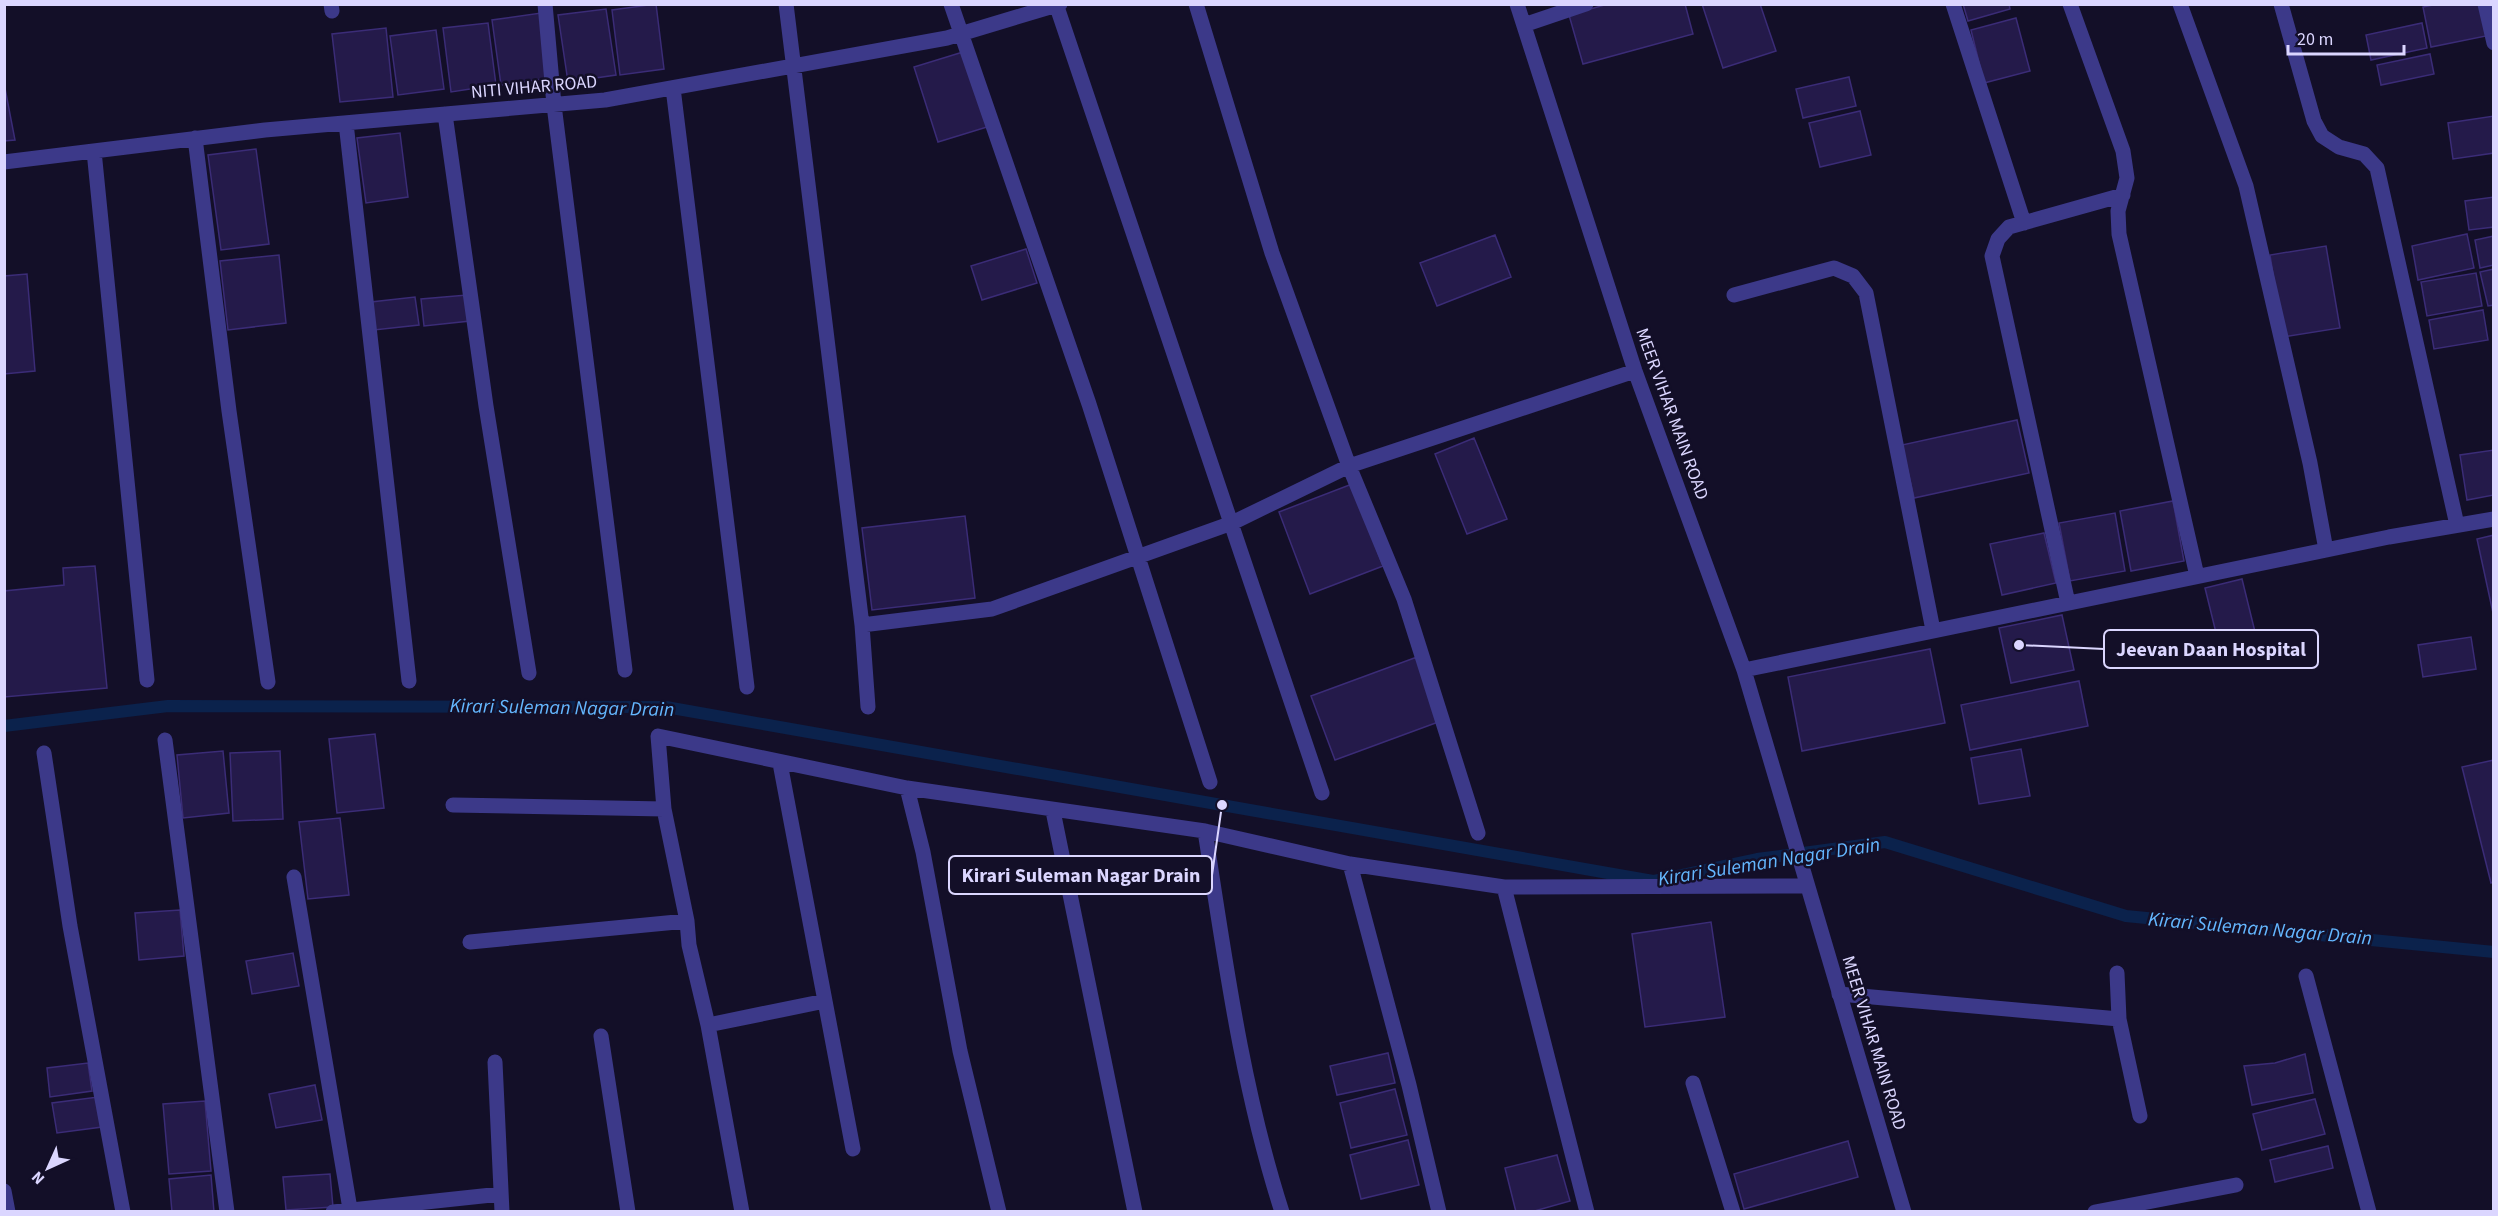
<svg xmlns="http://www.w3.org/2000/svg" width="2498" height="1216" viewBox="0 0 2498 1216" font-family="'Source Sans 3',sans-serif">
  <rect width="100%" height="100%" fill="#130f28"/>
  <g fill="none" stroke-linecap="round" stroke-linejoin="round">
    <!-- stream -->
    <path stroke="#0b224c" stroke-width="12" d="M 4,726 L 168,706 L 666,707 L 1653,881 L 1757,859 L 1885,842 L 2126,916 L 2494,952"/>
  </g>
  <!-- building -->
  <path fill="#241a4a" stroke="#3b2c77" stroke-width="1.5" d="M 656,4 L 664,69 L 620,75 L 612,10 Z
    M 1608,4 L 1685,4 L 1693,34 L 1583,64 L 1569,15 Z
    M 1702,4 L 1760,4 L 1776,51 L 1723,68 Z
    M 1963,4 L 2009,4 L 2010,9 L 1968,21 Z
    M 2438,4 L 2480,4 L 2486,36 L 2431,47 L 2423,7 Z
    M 606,9 L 616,75 L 568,82 L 558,15 Z
    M 541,13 L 550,78 L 501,85 L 492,20 Z
    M 2016,18 L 2030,71 L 1984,83 L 1971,30 Z
    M 488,23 L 496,85 L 451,92 L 443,28 Z
    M 2422,23 L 2427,48 L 2371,60 L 2366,35 Z
    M 386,28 L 393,97 L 340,102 L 332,34 Z
    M 436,30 L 444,89 L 398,95 L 390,36 Z
    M 963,52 L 987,127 L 938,142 L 914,67 Z
    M 2430,54 L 2434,74 L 2381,85 L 2377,65 Z
    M 1849,77 L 1856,106 L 1803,118 L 1796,89 Z
    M 4,83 L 15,140 L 4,141 Z
    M 1860,111 L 1871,155 L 1820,167 L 1809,123 Z
    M 2494,116 L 2494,153 L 2453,159 L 2448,123 Z
    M 400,133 L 408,197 L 366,203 L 357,138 Z
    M 256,149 L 269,244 L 221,250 L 208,155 Z
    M 2494,197 L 2494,227 L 2469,230 L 2465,201 Z
    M 2467,234 L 2474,268 L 2418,280 L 2412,246 Z
    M 1495,235 L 1511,277 L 1437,306 L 1420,263 Z
    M 2494,236 L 2494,265 L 2480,268 L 2475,240 Z
    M 2326,246 L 2340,328 L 2283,337 L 2270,255 Z
    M 1026,249 L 1037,283 L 982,300 L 971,266 Z
    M 279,255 L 286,323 L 228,330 L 220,261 Z
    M 2494,269 L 2494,305 L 2488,306 L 2480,272 Z
    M 2476,273 L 2482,306 L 2427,316 L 2421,282 Z
    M 27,274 L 35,371 L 4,374 L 4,276 Z
    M 467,295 L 470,321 L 424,326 L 421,299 Z
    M 415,297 L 419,325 L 374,330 L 371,302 Z
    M 2483,310 L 2488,340 L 2434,349 L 2429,320 Z
    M 2017,420 L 2029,473 L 1914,498 L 1902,445 Z
    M 1474,438 L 1507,519 L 1467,534 L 1435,454 Z
    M 2494,450 L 2494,495 L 2467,500 L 2460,455 Z
    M 1352,484 L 1383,566 L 1310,594 L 1279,512 Z
    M 2173,501 L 2184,561 L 2131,571 L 2120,511 Z
    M 2115,513 L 2125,571 L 2070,581 L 2059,523 Z
    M 965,516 L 975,598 L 872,610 L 862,528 Z
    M 2044,533 L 2056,583 L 2002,595 L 1990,544 Z
    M 2494,535 L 2494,613 L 2493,613 L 2477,539 Z
    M 95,566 L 107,688 L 4,697 L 4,591 L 64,585 L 63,568 Z
    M 2242,579 L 2257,640 L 2220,649 L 2205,588 Z
    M 2062,615 L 2074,670 L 2011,683 L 1999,628 Z
    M 2471,637 L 2476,669 L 2423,677 L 2418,645 Z
    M 1930,649 L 1945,723 L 1802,751 L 1788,677 Z
    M 1417,657 L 1441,721 L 1335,760 L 1311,696 Z
    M 2079,681 L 2088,726 L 1970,750 L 1961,705 Z
    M 375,734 L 384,808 L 337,813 L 329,739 Z
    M 2021,749 L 2030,796 L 1979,804 L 1971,758 Z
    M 223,751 L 229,813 L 183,818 L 177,755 Z
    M 280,751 L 283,819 L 233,821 L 230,753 Z
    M 2494,760 L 2494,882 L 2491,883 L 2462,767 Z
    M 340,818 L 349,895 L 308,899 L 299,822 Z
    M 180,910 L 184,956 L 139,960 L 135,913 Z
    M 1711,922 L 1725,1017 L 1645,1027 L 1632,934 Z
    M 293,953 L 299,986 L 252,994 L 246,961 Z
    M 1388,1053 L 1395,1083 L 1337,1095 L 1330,1066 Z
    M 2305,1054 L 2313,1093 L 2252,1105 L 2244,1066 L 2275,1063 Z
    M 88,1063 L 92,1091 L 50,1097 L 47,1068 Z
    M 315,1085 L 322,1120 L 276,1128 L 269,1094 Z
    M 1395,1089 L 1407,1135 L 1351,1148 L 1340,1103 Z
    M 98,1097 L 102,1127 L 57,1133 L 52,1103 Z
    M 2315,1099 L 2325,1134 L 2262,1150 L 2253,1114 Z
    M 205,1101 L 211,1171 L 169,1174 L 163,1104 Z
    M 1408,1140 L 1419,1185 L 1361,1199 L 1350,1155 Z
    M 1848,1141 L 1858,1177 L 1744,1209 L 1734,1174 Z
    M 2328,1146 L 2333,1168 L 2275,1182 L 2270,1160 Z
    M 1557,1155 L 1570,1201 L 1531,1212 L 1516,1212 L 1505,1168 Z
    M 330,1174 L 333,1207 L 286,1210 L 283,1177 Z
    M 211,1175 L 214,1212 L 172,1212 L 169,1179 Z"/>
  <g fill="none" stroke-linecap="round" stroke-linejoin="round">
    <!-- service -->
    <path stroke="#3c3989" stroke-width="15" d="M 2117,973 L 2119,1019 L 2140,1116
      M 1839,994 L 2119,1019"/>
    <!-- minor -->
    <path stroke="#3c3989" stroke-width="15" d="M 331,4 L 332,11
      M 545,4 L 554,105 L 625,670
      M 786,4 L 862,625 L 868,707
      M 951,4 L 1089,404 L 1210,782
      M 1056,4 L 1322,793
      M 1196,4 L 1272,253 L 1349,466 L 1404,599 L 1478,833
      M 1517,4 L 1635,371 L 1744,670 L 1904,1212
      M 1953,4 L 2024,223
      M 2070,4 L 2123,151 L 2127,178 L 2118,211 L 2119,234 L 2197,576
      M 2180,4 L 2246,186 L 2310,463 L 2326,550
      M 2281,4 L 2314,121 L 2322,136 L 2339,147 L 2364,154 L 2377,168 L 2457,525
      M 2485,4 L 2494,43
      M 1524,25 L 1586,4
      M 673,88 L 747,687
      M 445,114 L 486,406 L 529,673
      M 346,123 L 409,681
      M 195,138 L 229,411 L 268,682
      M 94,151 L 147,680
      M 4,162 L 265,130 L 605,100 L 947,38 L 1060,4
      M 1734,295 L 1834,268 L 1853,276 L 1866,293 L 1933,630
      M 2068,603 L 1992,256 L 1998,239 L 2009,227 L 2123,195
      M 862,625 L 992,609 L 1232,523 L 1349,466 L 1635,371
      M 1744,670 L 2389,537 L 2494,519
      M 165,740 L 227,1212
      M 44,753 L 70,926 L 123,1212
      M 780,763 L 853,1149
      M 907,788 L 923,852 L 960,1051 L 999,1212
      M 453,805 L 664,809
      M 1053,811 L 1135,1212
      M 1205,831 C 1225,959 1242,1088 1282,1212
      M 1350,864 L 1409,1085 L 1439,1212
      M 294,877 L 350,1209
      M 1504,887 L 1587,1212
      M 470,942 L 687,921
      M 2306,976 L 2369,1212
      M 708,1025 L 825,1001
      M 601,1036 L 628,1212
      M 495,1062 L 502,1212
      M 1693,1083 L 1733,1212
      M 4,1191 L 8,1212
      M 333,1212 L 501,1194
      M 742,1212 L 708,1025 L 689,945 L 687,921 L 664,809 L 658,736 L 907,788 L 1205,831 L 1350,864 L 1504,887 L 1807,886
      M 2095,1212 L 2236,1185"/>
  </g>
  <g text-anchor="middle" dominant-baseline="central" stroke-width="5" stroke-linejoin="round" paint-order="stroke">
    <!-- street labels -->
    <g font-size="18" fill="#dbd6ff" stroke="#130f28">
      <text transform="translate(534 87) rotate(-5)">NITI VIHAR ROAD</text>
      <text transform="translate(1672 414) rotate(70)">MEER VIHAR MAIN ROAD</text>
      <text transform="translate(1874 1043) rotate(73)">MEER VIHAR MAIN ROAD</text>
    </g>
    <!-- water labels -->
    <g font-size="20" font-style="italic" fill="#64b7ff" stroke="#130f28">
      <text transform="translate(562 708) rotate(1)">Kirari Suleman Nagar Drain</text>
      <text transform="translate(1769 862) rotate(-9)">Kirari Suleman Nagar Drain</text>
      <text transform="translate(2260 929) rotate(5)">Kirari Suleman Nagar Drain</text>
    </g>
  </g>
  <!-- callouts -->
  <path fill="none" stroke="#dbd6ff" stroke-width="2" d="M2019 645L2104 649M1222 805L1212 875"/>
  <g fill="#dbd6ff" stroke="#130f28" stroke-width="2">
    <circle cx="2019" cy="645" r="6"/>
    <circle cx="1222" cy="805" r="6"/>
  </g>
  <g fill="#130f28" stroke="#dbd6ff" stroke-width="2">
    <rect x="2104" y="630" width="214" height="38" rx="6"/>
    <rect x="949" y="856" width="263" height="38" rx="6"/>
  </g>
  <g font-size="20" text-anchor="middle" font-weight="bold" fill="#dbd6ff">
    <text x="2211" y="656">Jeevan Daan Hospital</text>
    <text x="1081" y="882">Kirari Suleman Nagar Drain</text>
  </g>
  <!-- border -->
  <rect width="2498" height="1216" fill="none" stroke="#dbd6ff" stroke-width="12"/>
  <!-- north arrow -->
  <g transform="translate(48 1168) rotate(225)" stroke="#130f28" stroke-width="4.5" paint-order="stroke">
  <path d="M0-4.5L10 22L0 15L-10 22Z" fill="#dbd6ff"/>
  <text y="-9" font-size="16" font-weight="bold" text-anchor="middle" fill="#dbd6ff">N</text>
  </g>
  <!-- scale -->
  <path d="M2288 45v9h116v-9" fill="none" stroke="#dbd6ff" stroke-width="3"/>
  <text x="2297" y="45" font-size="18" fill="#dbd6ff" stroke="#130f28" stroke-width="4.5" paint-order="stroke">20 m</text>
</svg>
